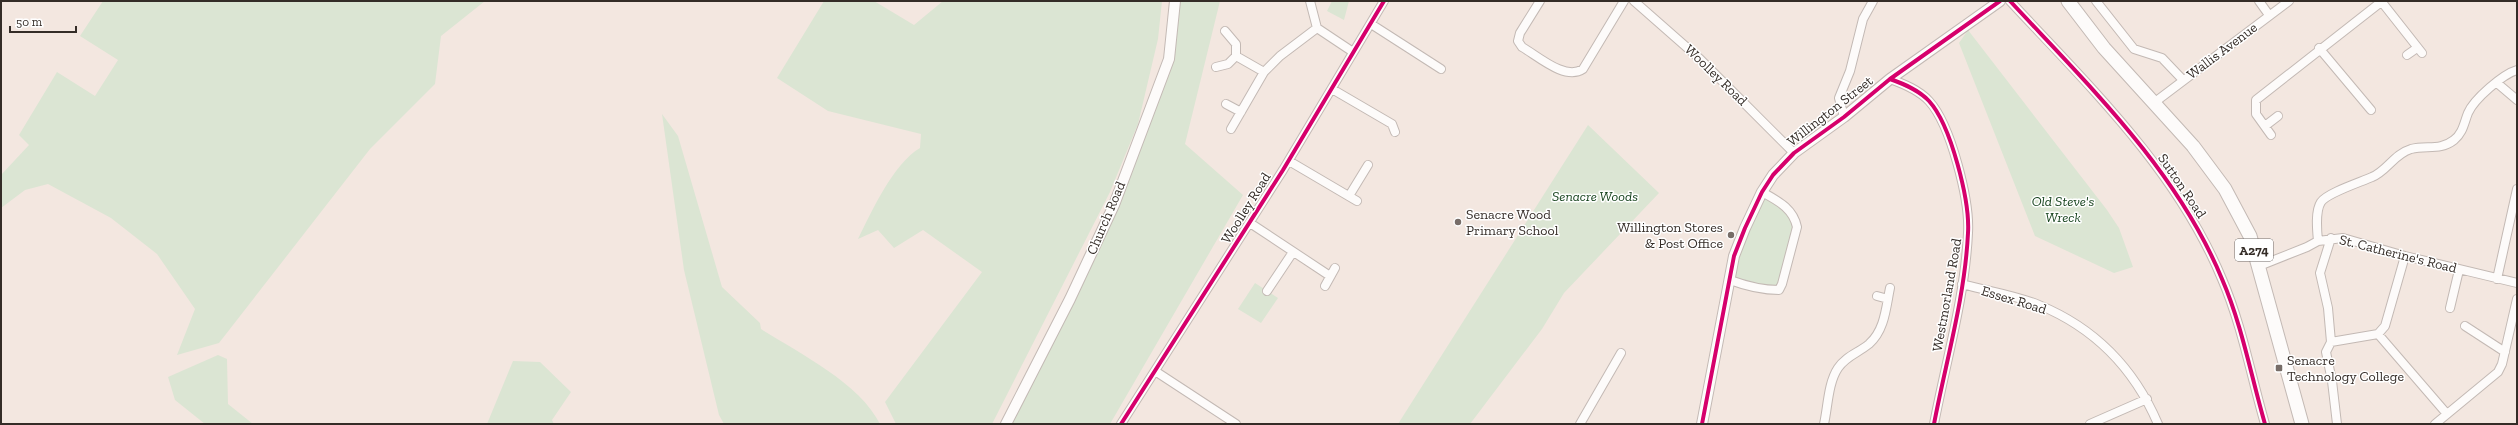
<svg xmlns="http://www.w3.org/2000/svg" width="2518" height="425" viewBox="0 0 2518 425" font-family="'Zilla Slab',serif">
  <rect width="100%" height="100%" fill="#f3e7e0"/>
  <!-- green -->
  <path fill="#dbe5d3" d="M 103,1 L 485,1 L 441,36 L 435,84 L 370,149 L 219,343 L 177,355 L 195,309 L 157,254 L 111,218 L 48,184 L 25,190 L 1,208 L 1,175 L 29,145 L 19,135 L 57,72 L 95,96 L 118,60 L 80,36 Z
    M 824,1 L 874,1 L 914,25 L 943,1 L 1162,1 L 1158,39 L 1138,124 L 1110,192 L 992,424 L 896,424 L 885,402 L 982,272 L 923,230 L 894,248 L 878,230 L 858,239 C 872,211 893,164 920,148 L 921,134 L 828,111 L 777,78 Z
    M 1176,1 L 1220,1 L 1185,144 L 1243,195 L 1110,424 L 1009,424 L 1099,251 L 1172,67 Z
    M 1332,1 L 1349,1 L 1344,20 L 1327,11 Z
    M 1968,30 L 2107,210 L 2119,228 L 2133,267 L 2114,273 L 2035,236 L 1959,43 Z
    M 662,114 L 678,136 L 722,287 L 760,323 L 761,329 C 799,353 860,383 880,424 L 724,424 L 719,415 L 684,270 Z
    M 1588,125 L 1659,193 L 1564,293 L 1542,329 L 1470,424 L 1398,424 Z
    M 1762,192 L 1795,218 L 1779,290 L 1730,280 Z
    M 1255,283 L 1278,298 L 1261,323 L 1238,309 Z
    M 218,355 L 227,359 L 228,404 L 253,424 L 205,424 L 175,400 L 168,377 Z
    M 513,361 L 540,362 L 571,392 L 552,420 L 554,424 L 487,424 Z"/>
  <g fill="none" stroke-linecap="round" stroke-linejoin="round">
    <!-- minor casing -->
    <g stroke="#c3b9b4" stroke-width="10">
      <path id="minor" d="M 1310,1 L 1317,28 L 1353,52
        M 1540,1 L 1520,33 L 1518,41 L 1522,47 C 1538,56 1565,81 1583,69 L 1624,1
        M 1634,1 L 1700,59 L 1794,153
        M 2010,1 C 2089,86 2177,170 2222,279 C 2242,325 2251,376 2265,424
        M 2096,1 L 2134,49 L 2162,58 L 2183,80
        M 2259,1 L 2269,15
        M 2381,1 L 2422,53
        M 1371,24 L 1441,69
        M 2319,48 L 2371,110
        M 2407,55 L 2417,48
        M 1236,56 L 1264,72
        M 1216,67 L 1228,64 L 1236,56 L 1236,44 L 1225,31
        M 1890,79 C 1904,84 1919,90 1929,101 C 1951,125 1970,201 1968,233 C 1965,297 1946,361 1934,424
        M 2497,83 L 2517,100
        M 1332,89 L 1392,124 L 1395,132
        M 2155,102 L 2289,1
        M 1226,104 L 1241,112
        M 1844,117 L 1839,98 L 1850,71 L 1863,19 L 1873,1
        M 2265,126 L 2278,116
        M 1231,129 L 1264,72 L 1280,56 L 1317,28
        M 2271,135 L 2256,114 L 2256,100 L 2381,2
        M 1289,161 L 1357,201
        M 1349,196 L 1368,165
        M 1250,223 L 1330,276
        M 2331,238 L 2320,273 L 2328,308 L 2331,342 L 2326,352 L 2332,381 L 2337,424
        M 2318,241 C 2317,230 2315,211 2321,202 C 2327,193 2361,182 2372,177 C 2387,171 2394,154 2411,149 C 2427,145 2440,151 2454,140 C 2463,133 2464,123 2468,113 C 2474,99 2503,74 2517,70
        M 2259,266 L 2307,247 L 2318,241 L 2343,238 L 2405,256 L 2517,283
        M 2497,279 L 2517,189
        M 1730,280 C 1746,286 1761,290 1779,290 L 1782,284 L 1797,227 C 1793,208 1778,201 1762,192
        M 1962,284 C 1987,291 2015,295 2039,305 C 2095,328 2134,368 2158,424
        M 1325,286 L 1335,268
        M 1267,291 L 1293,252
        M 1877,296 L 1888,299
        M 2450,308 L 2459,270
        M 2465,326 L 2505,352
        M 2378,334 L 2447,414
        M 2331,342 L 2378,334 L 2385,326 L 2405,256
        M 1155,371 L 1236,424
        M 1121,424 L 1283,170 L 1384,1
        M 1580,424 L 1621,353
        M 1824,424 C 1828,406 1828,383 1838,368 C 1846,356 1858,353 1869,344 C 1885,330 1886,307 1890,288
        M 2090,424 L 2147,399
        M 2435,424 L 2498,372 L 2502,364 L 2517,299"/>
    </g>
    <!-- tertiary casing -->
    <g stroke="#c3b9b4" stroke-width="12">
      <path id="tertiary" d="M 1006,424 L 1070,299 L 1114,205 L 1169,59 L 1175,1
        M 1702,424 L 1734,256 L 1745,228 L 1762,192 L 1773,175 L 1794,153 L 1844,117 L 1890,79 L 2000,1"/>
    </g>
    <!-- primary casing -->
    <g stroke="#c3b9b4" stroke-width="15">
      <path id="primary" d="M 2068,1 L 2104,48 L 2193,146 L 2225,189 L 2250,236 L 2302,424"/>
    </g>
    <!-- minor -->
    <use href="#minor" stroke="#fdfbfa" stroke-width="8"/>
    <!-- tertiary -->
    <use href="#tertiary" stroke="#fdfbfa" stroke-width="10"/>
    <!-- primary -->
    <use href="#primary" stroke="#fdfbfa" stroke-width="13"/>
    <!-- cycleway casing -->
    <g stroke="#fff" stroke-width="6">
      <path id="cycleway" d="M 2010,1 C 2089,86 2177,170 2222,279 C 2242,325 2251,376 2265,424
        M 1890,79 C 1904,84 1919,90 1929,101 C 1951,125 1970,201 1968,233 C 1965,297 1946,361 1934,424
        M 1121,424 L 1283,170 L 1384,1
        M 1702,424 L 1734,256 L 1745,228 L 1762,192 L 1773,175 L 1794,153 L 1844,117 L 1890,79 L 2000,1"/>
    </g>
    <!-- cycleway -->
    <use href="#cycleway" stroke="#d6006c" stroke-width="4"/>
  </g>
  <!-- markers -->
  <g fill="#776d68" stroke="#fff" stroke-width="1.5">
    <circle cx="1458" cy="222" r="4"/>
    <circle cx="1731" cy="235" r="4"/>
    <rect x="2275" y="364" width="8" height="8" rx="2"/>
  </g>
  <g text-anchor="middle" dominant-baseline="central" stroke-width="3" stroke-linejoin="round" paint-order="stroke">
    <!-- shield labels -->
    <rect fill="#fff" stroke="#716b68" stroke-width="1" x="2235" y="239" width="38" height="22" rx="3"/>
    <g font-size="13" font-weight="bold" fill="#342c27">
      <text x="2254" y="250">A274</text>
    </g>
    <!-- street labels -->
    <g font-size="14" fill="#342c27" stroke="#fff">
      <text transform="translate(2222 51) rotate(-37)">Wallis Avenue</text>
      <text transform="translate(1716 75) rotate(44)">Woolley Road</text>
      <text transform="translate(1830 111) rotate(-38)">Willington Street</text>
      <text transform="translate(2182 186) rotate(56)">Sutton Road</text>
      <text transform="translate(1246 208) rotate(-58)">Woolley Road</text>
      <text transform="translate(1106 218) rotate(-67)">Church Road</text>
      <text transform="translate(2398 254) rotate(14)">St. Catherine's Road</text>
      <text transform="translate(1947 295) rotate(-80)">Westmorland Road</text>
      <text transform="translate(2014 300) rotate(17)">Essex Road</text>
    </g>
    <!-- park labels -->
    <g font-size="14" font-style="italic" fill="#15421c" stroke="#fff">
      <text x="1595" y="196">Senacre Woods</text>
      <text x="2063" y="201">Old Steve's<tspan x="2063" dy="16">Wreck</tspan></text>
    </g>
    <!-- poi labels -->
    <g font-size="14" fill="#342c27" stroke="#fff" text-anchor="start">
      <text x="1466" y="214">Senacre Wood<tspan x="1466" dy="16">Primary School</tspan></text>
      <text x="1723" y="227" text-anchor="end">Willington Stores<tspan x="1723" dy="16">&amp; Post Office</tspan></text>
      <text x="2287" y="360">Senacre<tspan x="2287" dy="16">Technology College</tspan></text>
    </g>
  </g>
  <!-- border -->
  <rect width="2518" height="425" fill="none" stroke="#342c27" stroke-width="4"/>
  <!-- scale -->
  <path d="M10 26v6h66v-6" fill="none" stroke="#342c27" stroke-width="2"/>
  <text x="16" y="26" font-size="12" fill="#342c27" stroke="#ffffff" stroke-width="3" paint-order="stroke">50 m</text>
</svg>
